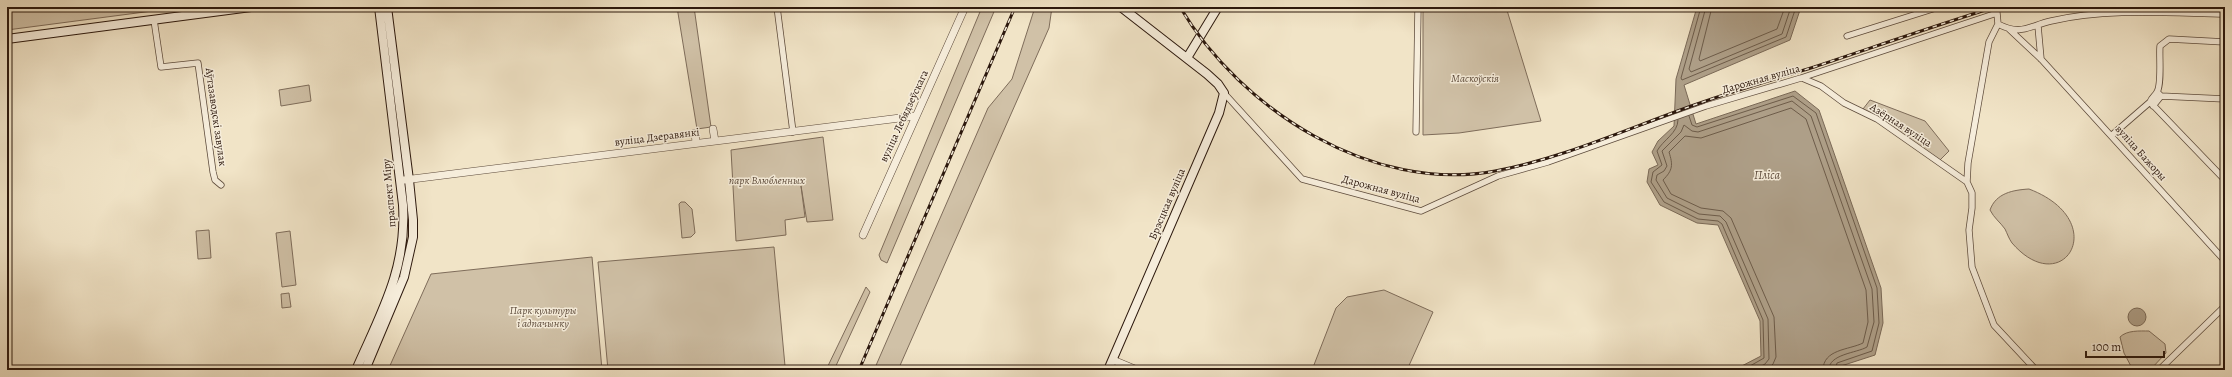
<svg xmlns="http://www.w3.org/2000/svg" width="2232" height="377" viewBox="0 0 2232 377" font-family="Alegreya,serif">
  <rect width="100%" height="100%" fill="#f1e4c7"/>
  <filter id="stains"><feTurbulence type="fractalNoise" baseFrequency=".005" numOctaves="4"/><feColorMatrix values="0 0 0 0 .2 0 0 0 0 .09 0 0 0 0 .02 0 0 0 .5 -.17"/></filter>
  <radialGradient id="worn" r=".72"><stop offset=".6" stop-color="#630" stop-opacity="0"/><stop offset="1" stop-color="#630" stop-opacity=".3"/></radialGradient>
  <!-- green -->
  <path fill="#d0c1a7" stroke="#7e6c5a" d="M 7,7 L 183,7 L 7,30 Z
    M 677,7 L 694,7 L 711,127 L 697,129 Z
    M 982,7 L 996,7 L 887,263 L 881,260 L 879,255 Z
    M 1035,7 L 1052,7 L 1049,28 L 898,370 L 874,370 L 988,108 L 1012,79 Z
    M 1423,7 L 1506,7 L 1541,121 L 1459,133 L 1423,135 Z
    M 309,85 L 311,101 L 281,106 L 279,90 Z
    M 1870,100 L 1925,121 L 1949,151 L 1940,160 L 1863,109 Z
    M 823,137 L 833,220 L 807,222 L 801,186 L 805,217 L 785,220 L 786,235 L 736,241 L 731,150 Z
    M 2029,189 C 2113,221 2063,302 2012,243 C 2009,239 2007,233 2005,229 C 2000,222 1994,218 1990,210 C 1996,193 2013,190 2029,189 Z
    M 681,202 L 685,202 L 692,209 L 695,233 L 691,237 L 682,238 L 679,204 Z
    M 209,230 L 211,258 L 198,259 L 196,231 Z
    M 290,231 L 296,285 L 282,287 L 276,233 Z
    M 774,247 L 785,366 L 784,370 L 608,370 L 598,262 Z
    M 592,257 L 602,370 L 388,370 L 431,274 Z
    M 866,287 L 870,292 L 834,370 L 826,370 Z
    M 1384,290 L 1433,312 L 1407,370 L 1312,370 L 1336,308 L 1347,297 Z
    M 289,293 L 291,307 L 282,308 L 281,294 Z
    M 2149,331 L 2165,344 L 2166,353 L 2150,370 L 2133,370 L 2124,353 L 2120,337 C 2127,330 2140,331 2149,331 Z"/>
  <!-- water -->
  <path fill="#ae9f88" stroke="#7a6957" d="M 1697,7 L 1801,7 L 1790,40 L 1684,85 L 1696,124 L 1795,91 L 1819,110 L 1881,288 L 1883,323 L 1875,355 L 1838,367 L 1839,370 L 1734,370 L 1761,356 L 1760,321 L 1718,225 L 1697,223 L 1660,205 L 1647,182 L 1649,169 L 1658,165 L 1652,152 L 1658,141 L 1674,126 L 1676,79 Z
    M2128 317a9 9 0 1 1 18 0a9 9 0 1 1-18 0Z"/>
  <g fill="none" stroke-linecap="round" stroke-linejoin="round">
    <!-- shore -->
    <path stroke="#6d5c4a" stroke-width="1" d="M 1701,7 L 1681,78 L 1682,80 L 1786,37 L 1796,7
      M 1706,7 L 1689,69 L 1691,72 L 1782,34 L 1791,7
      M 1712,7 L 1699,59 L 1700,61 L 1777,29 L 1785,7
      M 1689,116 L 1692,125 L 1697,127 L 1793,96 L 1816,113 L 1877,288 L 1879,323 L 1872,351 L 1837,363 L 1835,370
      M 1678,120 C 1678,133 1663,140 1657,151 L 1662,165 L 1653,172 L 1651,182 L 1664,202 L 1698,219 L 1718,221 L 1722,224 L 1763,320 L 1764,358 L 1743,370
      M 1754,370 L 1765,364 L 1769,359 L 1768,319 L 1726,222 L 1720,216 L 1699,214 L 1667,198 L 1656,180 L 1657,175 L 1664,171 L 1667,166 L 1662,151 L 1681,132 L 1684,125 L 1692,131 L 1698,132 L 1792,101 L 1811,116 L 1872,289 L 1874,322 L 1867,347 C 1857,353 1828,354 1829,370
      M 1767,370 L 1773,364 L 1776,357 L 1774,317 L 1731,218 L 1723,211 L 1701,208 L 1671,194 L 1663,180 C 1673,170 1673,165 1669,152 L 1685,136 L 1701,138 L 1791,108 L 1806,119 L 1866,290 L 1868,322 L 1863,343 C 1849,350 1823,349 1823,370"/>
    <!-- minor casing -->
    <g stroke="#5d4b3c" stroke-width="7">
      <path id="minor" d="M 777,7 L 793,132
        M 154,20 L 161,67 L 198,63 L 213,172 L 215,180 L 221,185
        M 1998,24 L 1989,42 L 1968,163 L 1967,182 L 1972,193 L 1972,208 L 1969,230 L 1972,267 L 1994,325 L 2036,370
        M 2038,26 L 2041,59
        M 2009,29 L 2041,59 L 2225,261
        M 1847,36 L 1939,7
        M 1802,78 L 1821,86 L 1844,103 L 1877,119 L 1967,182
        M 2157,92 L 2161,96 L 2225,99
        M 1224,93 L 1302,179 L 1421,211 L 1498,176 L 1548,162 L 1706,106 L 1801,78 L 1997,13 L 1998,24 C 2021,36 2029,26 2051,21 C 2107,8 2168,13 2225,14
        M 2150,102 L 2225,180
        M 2153,106 L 2161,96
        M 1416,132 L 1418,7
        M 2112,135 L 2150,102 C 2152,97 2155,96 2157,92 C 2162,84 2159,56 2160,46 L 2169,39 L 2225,42
        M 2159,370 L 2225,306"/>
    </g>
    <!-- tertiary casing -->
    <g stroke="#5d4b3c" stroke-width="8">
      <path id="tertiary" d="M 713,129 L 715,141
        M 695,133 L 696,143
        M 404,180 L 916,116
        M 863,235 L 965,7
        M 1113,360 L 1137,370"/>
    </g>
    <!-- secondary casing -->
    <g stroke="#2c180d" stroke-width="10">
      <path id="secondary" d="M 7,39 L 251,7
        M 1187,58 L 1218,7
        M 356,370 C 381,313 407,269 403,205 L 379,7
        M 365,370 L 404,277 L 413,237 L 413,220 L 409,180 L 387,7
        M 1108,370 L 1219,113 L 1224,93 L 1218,84 L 1207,74 L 1121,7"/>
    </g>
    <!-- minor -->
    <use href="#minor" stroke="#f6eddb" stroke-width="5.5"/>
    <!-- tertiary -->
    <use href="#tertiary" stroke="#f6eddb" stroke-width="7"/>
    <!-- secondary -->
    <use href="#secondary" stroke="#f6eddb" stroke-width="8"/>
    <!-- rail casing -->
    <g stroke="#2c180d" stroke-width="3">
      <path id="rail" d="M 1180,7 C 1241,110 1373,194 1495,171 C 1565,158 1631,127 1697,104 C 1736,90 1775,79 1814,67 C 1874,47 1934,26 1995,7
        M 859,370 L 1015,7"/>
    </g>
    <!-- rail -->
    <use href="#rail" stroke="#f6eddb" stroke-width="1.5" stroke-dasharray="4.5" stroke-linecap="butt"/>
  </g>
  <g text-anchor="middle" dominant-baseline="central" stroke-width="3" stroke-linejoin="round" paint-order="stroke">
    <!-- park labels -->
    <g font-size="11" font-style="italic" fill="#5d4b3b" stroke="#f6eddb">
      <text x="1475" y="78">Маскоўскія</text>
      <text x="767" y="180">парк Влюбленных</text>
      <text x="543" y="310">Парк культуры<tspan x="543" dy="13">і адпачынку</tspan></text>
    </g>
    <!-- street labels -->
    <g font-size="11" fill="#2c180d" stroke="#f6eddb">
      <text transform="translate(1761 79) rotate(-16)">Дарожная вуліца</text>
      <text transform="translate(904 116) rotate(-65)">вуліца Лебядзеўскага</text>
      <text transform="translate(216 117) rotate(82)">Аўтазаводскі завулак</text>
      <text transform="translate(1901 125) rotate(33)">Азёрная вуліца</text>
      <text transform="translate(657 137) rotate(-7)">вуліца Дзеравянкі</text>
      <text transform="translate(2141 153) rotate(48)">вуліца Бажоры</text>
      <text transform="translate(1381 189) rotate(15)">Дарожная вуліца</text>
      <text transform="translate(389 193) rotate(-95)">праспект Міру</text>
      <text transform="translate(1167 204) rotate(-67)">Брэсцкая вуліца</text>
    </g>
    <!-- water labels -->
    <g font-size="12" font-style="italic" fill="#604e3e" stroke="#f6eddb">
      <text x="1767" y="175">Пліса</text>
    </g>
  </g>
  <!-- margin -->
  <rect width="2232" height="377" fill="none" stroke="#f1e4c7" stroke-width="24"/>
  <rect x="8" y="8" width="2216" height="361" fill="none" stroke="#2c180d" stroke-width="2"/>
  <rect x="12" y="12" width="2208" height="353" fill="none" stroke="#2c180d"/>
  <!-- scale -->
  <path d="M2086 351v6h78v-6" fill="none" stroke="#2c180d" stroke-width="2"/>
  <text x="2092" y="351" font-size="12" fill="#2c180d" stroke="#f6eddb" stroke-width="3" paint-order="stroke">100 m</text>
  <rect width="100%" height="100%" filter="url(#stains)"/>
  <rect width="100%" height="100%" fill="url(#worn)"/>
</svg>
